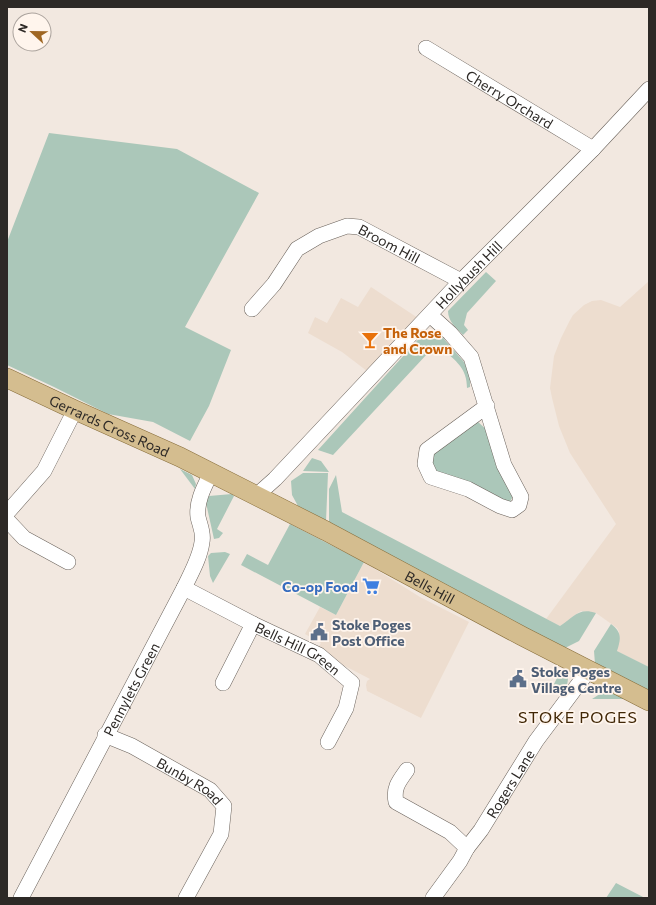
<svg xmlns="http://www.w3.org/2000/svg" width="656" height="905" viewBox="0 0 656 905" font-family="Commissioner,sans-serif">
  <rect width="100%" height="100%" fill="#f2e8e0"/>
  <!-- built -->
  <path fill="#edddcf" d="M 649,281 L 649,667 L 617,651 L 619,632 L 617,628 L 596,613 L 581,611 L 572,617 L 569,621 L 560,626 L 546,619 L 616,524 L 570,453 L 559,426 L 552,398 L 550,388 L 554,356 L 561,338 L 569,322 L 573,315 L 584,305 L 592,301 L 601,300 L 620,307 Z
    M 371,287 L 418,318 L 367,371 L 342,352 L 308,333 L 315,317 L 327,323 L 341,298 L 358,307 Z
    M 364,562 L 420,597 L 469,622 L 421,718 L 367,691 L 366,685 L 367,681 L 370,679 L 316,651 L 321,643 L 305,634 L 320,607 L 336,615 Z"/>
  <!-- green -->
  <path fill="#abc7b9" d="M 49,133 L 177,149 L 259,193 L 185,327 L 231,350 L 209,406 L 190,441 L 153,422 L 108,414 L 54,387 L 7,365 L 7,242 Z
    M 486,272 L 496,281 L 467,313 L 464,325 L 468,330 L 463,335 C 456,328 448,321 448,311 Z
    M 433,330 L 438,332 L 464,362 L 470,375 L 470,387 L 467,388 C 467,368 456,361 442,349 L 428,353 L 333,455 L 318,450 L 425,332 Z
    M 477,421 L 489,432 L 512,490 L 512,498 L 510,502 L 433,471 L 431,450 Z
    M 312,458 L 321,461 L 329,472 L 303,471 Z
    M 180,469 L 192,475 L 196,484 L 195,489 Z
    M 303,473 L 328,473 L 326,522 L 298,506 L 292,495 L 291,481 Z
    M 336,475 L 342,512 L 560,626 C 573,618 578,607 596,613 L 579,641 L 565,648 L 554,643 L 329,524 L 329,489 Z
    M 232,494 L 234,496 L 217,529 L 223,533 L 219,538 L 214,539 L 206,503 L 209,496 Z
    M 290,524 L 364,562 L 336,615 L 241,565 L 247,554 L 268,565 Z
    M 225,552 L 230,554 L 213,583 L 210,576 L 208,556 L 211,553 Z
    M 611,624 C 622,632 621,639 617,651 L 649,667 L 649,695 L 595,664 L 594,651 Z
    M 559,672 L 568,676 C 568,683 567,688 562,692 L 553,686 L 558,676 Z
    M 606,690 L 626,699 L 592,699 Z
    M 616,883 L 645,898 L 606,898 Z"/>
  <g fill="none" stroke-linecap="round" stroke-linejoin="round">
    <!-- minor casing -->
    <g stroke="#6a625b" stroke-width="16">
      <g id="minor">
        <path id="s1" d="M 426,48 L 593,149"/>
        <path id="s2" d="M 252,309 L 274,284 L 297,249 L 319,236 L 347,226 L 359,227 L 461,281"/>
        <path d="M 430,315 L 450,333 L 471,357 L 504,465 L 521,497 L 519,505 L 512,510 L 500,506 L 468,489 L 431,477 L 425,464 L 427,450 L 487,406"/>
        <path id="s3" d="M 256,496 L 275,479 L 461,281 L 593,149 L 649,89"/>
        <path d="M 7,513 L 44,471 L 75,410"/>
        <path d="M 7,520 L 24,538 L 68,562"/>
        <path id="s4" d="M 184,588 L 253,624 L 319,655 L 352,683 L 346,708 L 328,742"/>
        <path d="M 223,683 L 253,624"/>
        <path id="s5" d="M 105,735 L 132,746 L 210,790 L 224,806 L 221,834 L 186,898"/>
        <path d="M 407,770 C 399,781 393,788 396,802 L 450,832 L 467,848"/>
        <path id="s6" d="M 21,898 L 184,588 C 191,573 200,558 202,542 C 204,533 200,526 198,517 C 196,502 204,487 211,473"/>
        <path id="s7" d="M 433,898 L 460,861 L 467,848 L 481,830 L 536,741 L 589,670"/>
      </g>
    </g>
    <!-- major casing -->
    <g stroke="#876d3a" stroke-width="20">
      <g id="major">
        <path id="s8" d="M 7,378 L 75,410 L 180,457 L 326,531 L 522,636 L 649,701"/>
      </g>
    </g>
    <!-- minor -->
    <use href="#minor" stroke="#fff" stroke-width="15"/>
    <!-- major -->
    <use href="#major" stroke="#d4bd8f" stroke-width="19"/>
  </g>
  <!-- icons -->
  <defs>
    <g id="bar-bare" transform="scale(1.38)"><path d="M-6-5H6L.8 .8V4.5H3.5V6h-7V4.5H-.8V.8Z" fill="#e8710a" stroke="#fff5ed" stroke-width="2.5" paint-order="stroke"/></g>
    <g id="supermarket-bare" transform="scale(1.38)"><path d="M-6-5.5h2.5l.6 2H6L4.5 2H-2.5L-4.4-4H-6ZM-1.5 3.2a1.3 1.3 0 1 0 .1 0ZM3 3.2a1.3 1.3 0 1 0 .1 0Z" fill="#3f7fe0" stroke="#fff5ed" stroke-width="2.5" paint-order="stroke"/></g>
    <g id="civic-bare" transform="scale(1.38)"><path d="M-.6-6.5H3V-4.5H.6V-3L4-1V1h2V6H-6V1h2V-1L-.6-3ZM-1.2 2.5V6h2.4V2.5Z" fill="#5c6f8a" stroke="#fff5ed" stroke-width="2.5" paint-order="stroke"/></g>
  </defs>
  <g fill-rule="evenodd">
    <use href="#bar-bare" x="370" y="340"/>
    <use href="#supermarket-bare" x="371" y="586"/>
    <use href="#civic-bare" x="319" y="632"/>
    <use href="#civic-bare" x="518" y="679"/>
  </g>
  <g text-anchor="middle" dominant-baseline="central" stroke-width="3.5" stroke-linejoin="round" paint-order="stroke">
    <!-- street labels -->
    <g font-size="14" fill="#2d2926" stroke="#fff5ed">
      <text stroke="none"><textPath href="#s1" startOffset="98">Cherry Orchard</textPath></text>
      <text stroke="none"><textPath href="#s2" startOffset="177">Broom Hill</textPath></text>
      <text stroke="none"><textPath href="#s3" startOffset="307">Hollybush Hill</textPath></text>
      <text stroke="none"><textPath href="#s8" startOffset="113">Gerrards Cross Road</textPath></text>
      <text stroke="none"><textPath href="#s8" startOffset="472">Bells Hill</textPath></text>
      <text stroke="none"><textPath href="#s4" startOffset="129">Bells Hill Green</textPath></text>
      <text stroke="none"><textPath href="#s6" startOffset="236">Pennylets Green</textPath></text>
      <text stroke="none"><textPath href="#s5" startOffset="97">Bunby Road</textPath></text>
      <text stroke="none"><textPath href="#s7" startOffset="138">Rogers Lane</textPath></text>
    </g>
    <!-- food labels -->
    <g font-size="14" font-weight="bold" fill="#c56008" stroke="#fff5ed" text-anchor="start">
      <text x="383" y="332">The Rose<tspan x="383" dy="16">and Crown</tspan></text>
    </g>
    <!-- shop labels -->
    <g font-size="14" font-weight="bold" fill="#366cbe" stroke="#fff5ed" text-anchor="end">
      <text x="358" y="586">Co-op Food</text>
    </g>
    <!-- service labels -->
    <g font-size="14" font-weight="bold" fill="#4e5e75" stroke="#fff5ed" text-anchor="start">
      <text x="332" y="624">Stoke Poges<tspan x="332" dy="16">Post Office</tspan></text>
      <text x="531" y="671">Stoke Poges<tspan x="531" dy="16">Village Centre</tspan></text>
    </g>
    <!-- quarter labels -->
    <g font-size="16" letter-spacing="1" fill="#412706" stroke="#fff5ed">
      <text x="578" y="716">STOKE POGES</text>
    </g>
  </g>
  <!-- border -->
  <rect width="656" height="905" fill="none" stroke="#2d2926" stroke-width="16"/>
  <!-- north arrow -->
  <g transform="translate(32 32) rotate(292)"><circle r="19" fill="#fff5ed" stroke="#aba39d"/>
  <path d="M0-3L7 15L0 10L-7 15Z" fill="#9f6724"/>
  <text y="-6" font-size="11" font-weight="bold" text-anchor="middle" fill="#2d2926">N</text>
  </g>
</svg>
